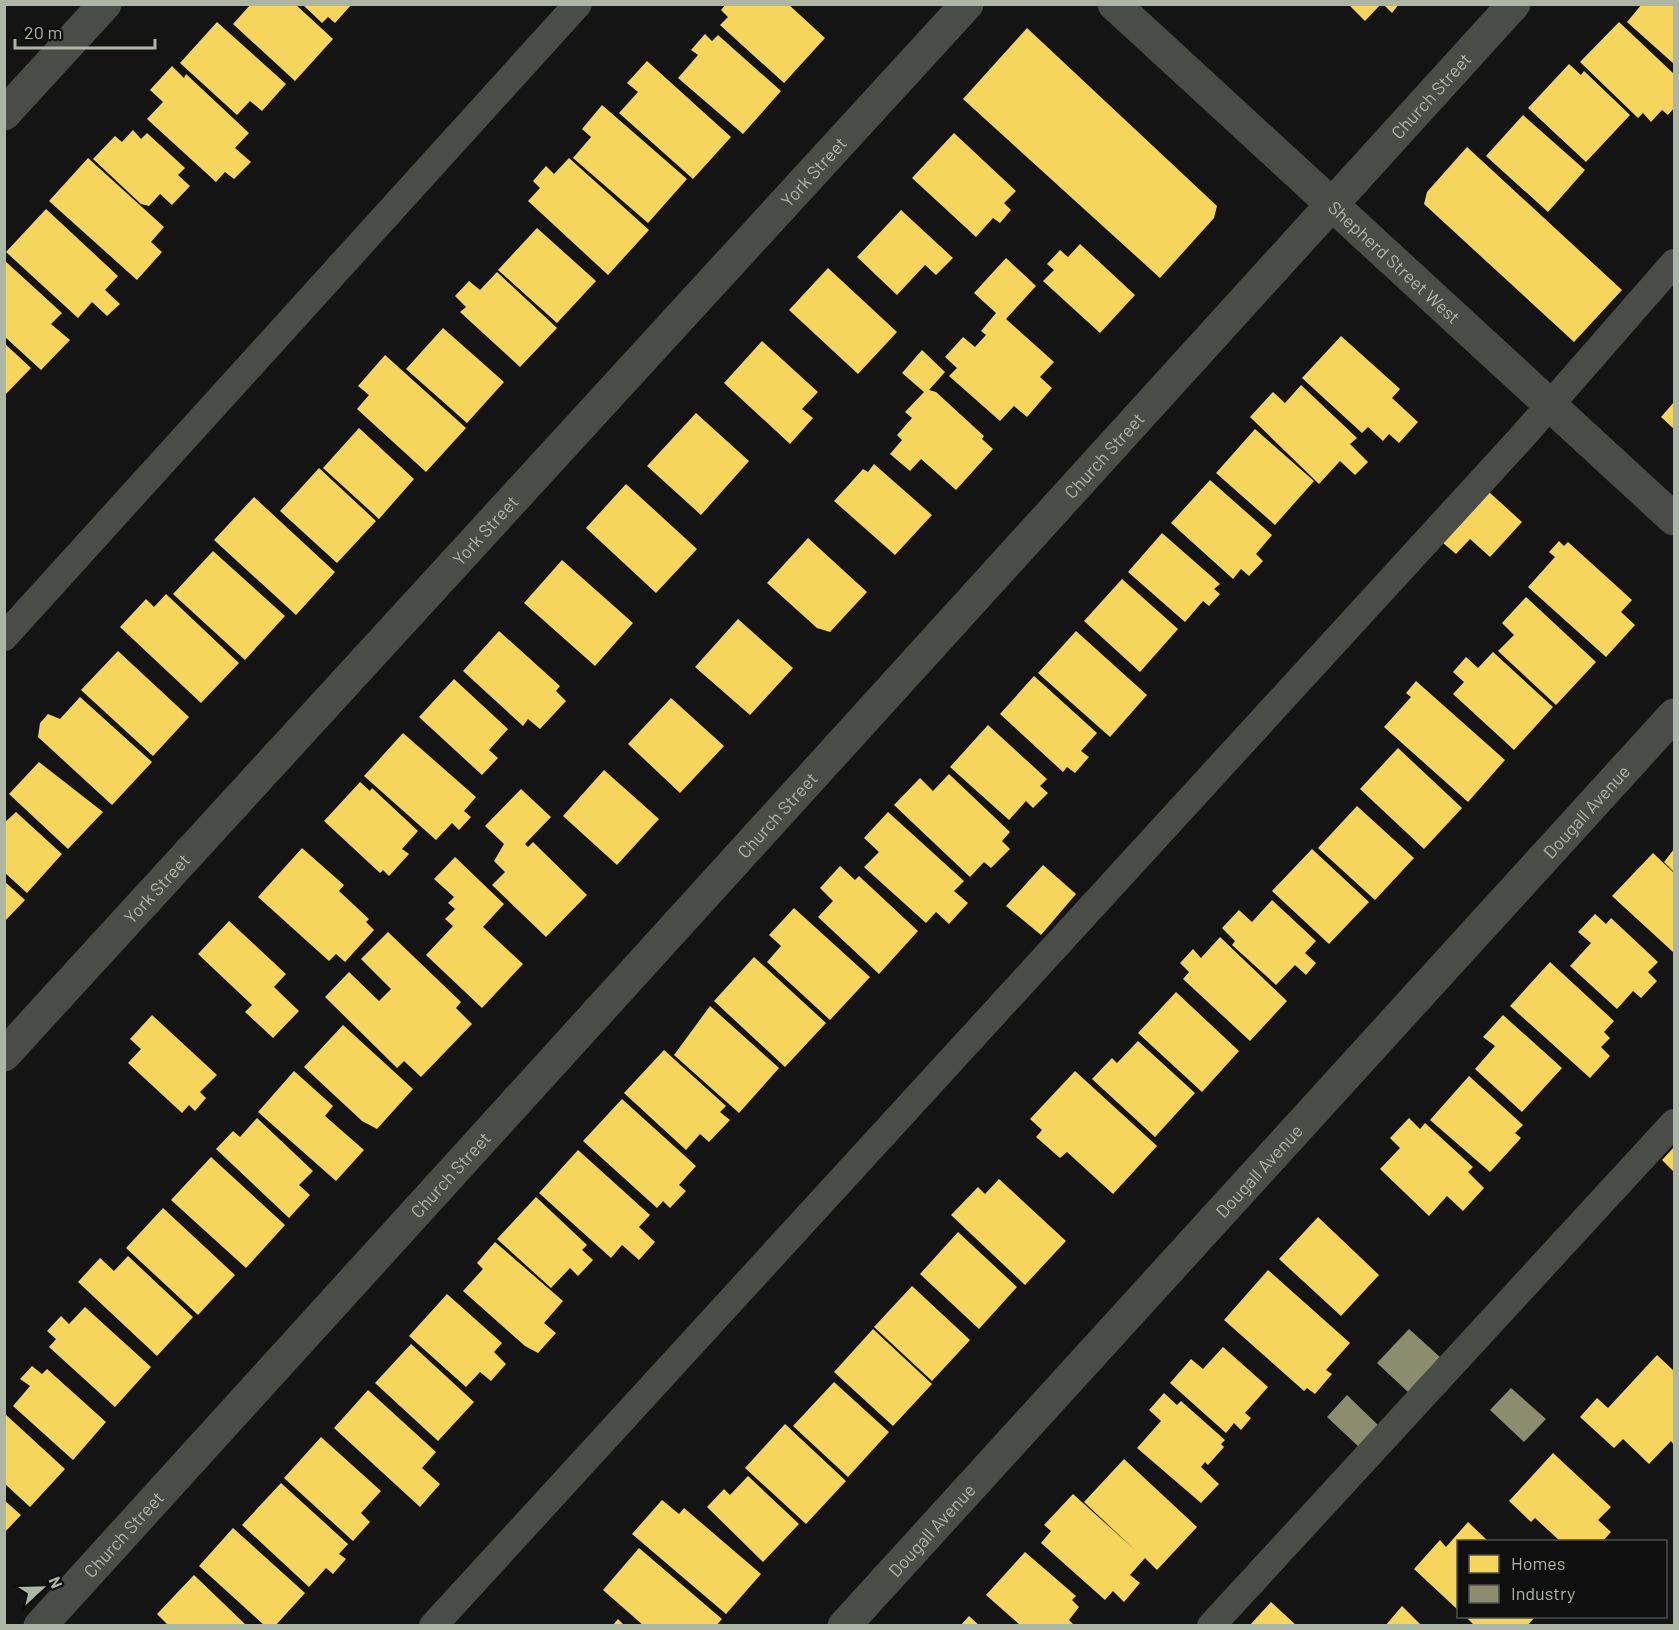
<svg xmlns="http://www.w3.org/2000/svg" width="1679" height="1630" viewBox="0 0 1679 1630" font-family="Barlow,sans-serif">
  <rect width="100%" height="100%" fill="#141414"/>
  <!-- homes -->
  <path fill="#f6d55c" d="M 251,4 L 295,4 L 333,39 L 295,81 L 233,24 Z
    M 302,4 L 352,4 L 335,23 L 328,17 L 322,23 Z
    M 726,4 L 788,4 L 825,38 L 784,83 L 720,25 L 728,17 L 721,10 Z
    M 1348,4 L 1381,4 L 1365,21 Z
    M 1383,4 L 1399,4 L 1392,13 Z
    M 1642,4 L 1674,4 L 1674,64 L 1627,22 Z
    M 217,22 L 286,84 L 262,111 L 250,101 L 237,115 L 180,63 Z
    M 1619,22 L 1674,74 L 1674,108 L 1668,115 L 1662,110 L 1651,122 L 1643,113 L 1638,118 L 1580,62 Z
    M 1027,28 L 1217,206 L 1214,218 L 1160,278 L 963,99 Z
    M 705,34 L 712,41 L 718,35 L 781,91 L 743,134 L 678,78 L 698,55 L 691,50 Z
    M 647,61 L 731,137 L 693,179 L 619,113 L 638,92 L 627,83 Z
    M 1569,64 L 1581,75 L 1584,71 L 1630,115 L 1586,162 L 1528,108 Z
    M 172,66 L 184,78 L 186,74 L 249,133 L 235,148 L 251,162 L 234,179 L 225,172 L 216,182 L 147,119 L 163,102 L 150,90 Z
    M 602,105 L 687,179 L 648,223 L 573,158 L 591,137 L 582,129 Z
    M 1523,115 L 1585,170 L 1548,212 L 1486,156 Z
    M 133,130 L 141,139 L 147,133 L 185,168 L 178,175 L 190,186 L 172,205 L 160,194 L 149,206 L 141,204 L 93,159 L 115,136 L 122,142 Z
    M 954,133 L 1016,191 L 1004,203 L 1011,210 L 1000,223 L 993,218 L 976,237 L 912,178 Z
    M 1467,147 L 1622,290 L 1574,342 L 1424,204 L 1427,192 Z
    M 88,158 L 164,227 L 151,242 L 162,252 L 137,280 L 49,201 Z
    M 569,158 L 649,230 L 608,275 L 528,201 L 540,188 L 533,181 L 546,166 L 554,174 Z
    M 46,209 L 118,276 L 105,290 L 120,304 L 107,316 L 92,302 L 78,318 L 6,252 Z
    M 901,210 L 953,258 L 936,275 L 925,265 L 897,295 L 857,257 Z
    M 537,228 L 596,281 L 557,323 L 498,270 Z
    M 1080,244 L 1135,295 L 1100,333 L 1043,281 L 1054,270 L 1047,264 L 1060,250 L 1068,257 Z
    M 1006,258 L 1036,286 L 1006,319 L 1054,362 L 1040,377 L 1052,388 L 1027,417 L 1014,406 L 1000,421 L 949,376 L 957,368 L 945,357 L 963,337 L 975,347 L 986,335 L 981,331 L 996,313 L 974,293 Z
    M 4,260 L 62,313 L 51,324 L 70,340 L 41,370 L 4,336 Z
    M 828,268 L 897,332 L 858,374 L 789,310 Z
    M 497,272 L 557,328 L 520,367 L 460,312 L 466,307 L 455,296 L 469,281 L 480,290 Z
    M 443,328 L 504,382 L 467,423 L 406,369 Z
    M 1341,336 L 1400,389 L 1392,398 L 1418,422 L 1399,443 L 1389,434 L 1383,441 L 1368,427 L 1362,433 L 1302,378 Z
    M 762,341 L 818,392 L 802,409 L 813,418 L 790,444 L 724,383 Z
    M 4,343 L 31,368 L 4,396 Z
    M 922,350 L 945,372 L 929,390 L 936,392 L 984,436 L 982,439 L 993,449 L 956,490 L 921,459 L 910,471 L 890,454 L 902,440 L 897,435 L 912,418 L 905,412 L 924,392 L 902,373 Z
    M 385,355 L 466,428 L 426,472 L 357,409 L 369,395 L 358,386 Z
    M 1301,385 L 1357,438 L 1350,444 L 1368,462 L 1355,475 L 1340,461 L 1319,484 L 1250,417 L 1273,392 L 1285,403 Z
    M 1674,402 L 1674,429 L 1661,417 Z
    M 696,413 L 749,461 L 701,515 L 647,466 Z
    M 359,428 L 414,479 L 379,519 L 323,468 Z
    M 1255,429 L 1314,481 L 1275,525 L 1216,473 Z
    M 874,464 L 932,515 L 895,555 L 834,501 L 863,469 L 868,472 Z
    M 319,468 L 376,521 L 337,563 L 280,511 Z
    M 1210,480 L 1272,535 L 1256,554 L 1263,561 L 1249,576 L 1241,569 L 1233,579 L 1171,523 Z
    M 626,484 L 697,549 L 656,593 L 586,528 Z
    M 1489,492 L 1522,522 L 1490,557 L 1470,539 L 1456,554 L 1443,543 Z
    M 254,497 L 335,572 L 296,615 L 214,540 Z
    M 1162,533 L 1220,584 L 1214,589 L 1220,594 L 1209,606 L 1203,601 L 1185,622 L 1128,572 Z
    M 808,538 L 867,592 L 830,632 L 817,628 L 767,583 Z
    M 1559,541 L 1564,546 L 1568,542 L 1632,600 L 1621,612 L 1635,625 L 1606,657 L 1528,587 L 1555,557 L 1549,552 Z
    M 213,551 L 285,616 L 245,660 L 173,594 Z
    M 562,560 L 633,623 L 595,666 L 524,603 Z
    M 1122,579 L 1178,629 L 1140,672 L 1084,621 Z
    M 166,594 L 239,663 L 201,703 L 120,627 L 146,599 L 154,607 Z
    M 1526,597 L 1596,662 L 1556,705 L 1498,651 L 1514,635 L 1502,623 Z
    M 738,619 L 793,668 L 750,715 L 695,667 Z
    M 499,631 L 560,686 L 556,691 L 566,701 L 540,729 L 528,719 L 523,726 L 463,671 Z
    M 1076,631 L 1147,695 L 1110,737 L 1038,673 Z
    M 118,651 L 189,717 L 153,756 L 81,690 Z
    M 1493,652 L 1553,707 L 1514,750 L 1453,694 L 1464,682 L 1453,672 L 1466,657 L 1478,668 Z
    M 1034,676 L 1097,733 L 1081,751 L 1089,757 L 1075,773 L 1067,767 L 1063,772 L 1000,714 Z
    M 454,679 L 508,729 L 489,750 L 498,758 L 482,775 L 419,717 Z
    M 1416,681 L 1505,760 L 1468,802 L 1384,727 L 1411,697 L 1406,693 Z
    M 80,697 L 152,762 L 112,805 L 38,737 L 40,723 L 48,714 L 60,719 Z
    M 671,698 L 724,746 L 680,793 L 628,744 Z
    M 988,725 L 1047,779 L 1040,786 L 1048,793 L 1033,808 L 1026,801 L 1009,820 L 950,767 Z
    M 403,733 L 476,797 L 464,811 L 471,817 L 459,830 L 452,823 L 436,840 L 364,776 Z
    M 1398,748 L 1462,808 L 1424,849 L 1360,789 Z
    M 39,762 L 103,812 L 68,849 L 9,794 Z
    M 604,770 L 659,819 L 617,865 L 563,816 Z
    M 949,774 L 1010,832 L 1002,841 L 1010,849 L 991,868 L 984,862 L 970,877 L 894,805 L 920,778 L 933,791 Z
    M 360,782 L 370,791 L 372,788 L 418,831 L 402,849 L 409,854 L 389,876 L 383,870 L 380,873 L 324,821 Z
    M 521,789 L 551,817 L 525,844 L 528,847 L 533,842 L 587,895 L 546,937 L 492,885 L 505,872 L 494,861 L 504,844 L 485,826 Z
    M 1357,806 L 1414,858 L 1375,900 L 1318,848 Z
    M 16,812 L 62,854 L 27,893 L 4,872 L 4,823 Z
    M 888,812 L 964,881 L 954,891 L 968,903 L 949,924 L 936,912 L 926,923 L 864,867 L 879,852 L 864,838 Z
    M 302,848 L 344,885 L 339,891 L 369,919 L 366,922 L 374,930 L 345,962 L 336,954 L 329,961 L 258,897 Z
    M 1312,849 L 1369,902 L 1329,944 L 1272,891 Z
    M 1674,849 L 1674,872 L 1664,862 Z
    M 1653,853 L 1674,873 L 1673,952 L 1612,896 Z
    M 455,857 L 504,904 L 483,927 L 523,964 L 482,1008 L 426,955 L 453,926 L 445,919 L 455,909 L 448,903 L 454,897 L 434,879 Z
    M 1043,865 L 1076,894 L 1041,935 L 1006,906 Z
    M 840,866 L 855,880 L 859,876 L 918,931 L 879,974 L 818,917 L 833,901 L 820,888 Z
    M 4,881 L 25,900 L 4,922 Z
    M 1272,900 L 1316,941 L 1305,953 L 1316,963 L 1306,975 L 1295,965 L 1276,985 L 1232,945 L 1235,941 L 1222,928 L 1239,910 L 1252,922 Z
    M 794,908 L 870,977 L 830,1020 L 767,962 L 781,946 L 769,935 Z
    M 1595,914 L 1606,924 L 1611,918 L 1658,962 L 1648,972 L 1657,981 L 1641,998 L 1633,991 L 1617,1009 L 1570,966 L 1591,943 L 1578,932 Z
    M 229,921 L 286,974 L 274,987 L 299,1011 L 273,1038 L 245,1012 L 252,1005 L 198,954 Z
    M 388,932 L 461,1002 L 456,1008 L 472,1024 L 421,1077 L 404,1061 L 397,1068 L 325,997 L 349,972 L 379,1001 L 391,989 L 361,959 Z
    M 1220,937 L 1287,1001 L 1250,1041 L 1183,979 L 1189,972 L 1180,963 L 1193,949 L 1201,958 Z
    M 754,957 L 826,1023 L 785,1067 L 714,1001 Z
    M 1550,962 L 1614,1021 L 1604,1032 L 1610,1038 L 1601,1047 L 1610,1056 L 1590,1078 L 1510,1006 Z
    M 1176,992 L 1239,1051 L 1202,1092 L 1138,1033 Z
    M 710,1006 L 779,1068 L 739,1113 L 674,1055 Z
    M 152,1015 L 217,1075 L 200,1092 L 206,1098 L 195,1111 L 189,1105 L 182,1113 L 128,1063 L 141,1049 L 130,1039 Z
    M 1503,1015 L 1562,1068 L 1522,1112 L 1475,1069 L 1495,1046 L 1483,1037 Z
    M 343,1025 L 413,1089 L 377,1129 L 362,1121 L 304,1067 Z
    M 1138,1041 L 1195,1093 L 1155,1137 L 1092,1079 L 1112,1058 L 1117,1063 Z
    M 664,1050 L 726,1106 L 720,1112 L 730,1120 L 709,1142 L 700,1134 L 686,1150 L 624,1093 Z
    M 294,1071 L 333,1106 L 325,1116 L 364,1150 L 336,1181 L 258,1112 Z
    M 1075,1071 L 1157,1146 L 1113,1194 L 1067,1152 L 1060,1158 L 1036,1137 L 1042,1130 L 1030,1119 Z
    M 1469,1076 L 1523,1125 L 1515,1133 L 1521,1138 L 1490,1172 L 1430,1120 Z
    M 622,1099 L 696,1166 L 679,1185 L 686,1191 L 670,1208 L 663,1201 L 657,1208 L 583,1141 Z
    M 257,1118 L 313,1171 L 299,1185 L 310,1195 L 289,1218 L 216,1149 L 233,1131 L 240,1137 Z
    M 1409,1118 L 1420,1129 L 1425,1123 L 1473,1167 L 1468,1172 L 1484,1188 L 1463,1211 L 1447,1196 L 1429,1216 L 1380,1169 L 1400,1148 L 1390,1138 Z
    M 1674,1147 L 1674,1172 L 1662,1160 Z
    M 578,1150 L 650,1215 L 639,1227 L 655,1242 L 639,1260 L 622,1245 L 611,1258 L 539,1193 Z
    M 211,1157 L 285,1225 L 246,1268 L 171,1200 Z
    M 999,1179 L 1066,1241 L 1025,1285 L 951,1215 L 978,1187 L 985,1194 Z
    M 536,1197 L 587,1245 L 582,1250 L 593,1260 L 578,1276 L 570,1268 L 551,1288 L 497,1239 Z
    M 163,1208 L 235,1275 L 198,1315 L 126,1248 Z
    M 1318,1217 L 1379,1275 L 1341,1316 L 1279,1259 Z
    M 958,1232 L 1017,1287 L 979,1329 L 920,1274 Z
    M 495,1242 L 563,1301 L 544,1323 L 556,1333 L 538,1353 L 525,1346 L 463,1291 L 483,1269 L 477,1263 Z
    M 128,1256 L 193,1317 L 157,1356 L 78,1282 L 100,1258 L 114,1271 Z
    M 1268,1270 L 1350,1343 L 1326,1370 L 1332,1374 L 1315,1394 L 1307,1388 L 1304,1391 L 1224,1320 Z
    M 912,1286 L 970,1340 L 932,1381 L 874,1327 Z
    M 447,1294 L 502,1343 L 494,1352 L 506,1364 L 491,1381 L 480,1372 L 466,1387 L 409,1336 Z
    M 85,1307 L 151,1367 L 115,1407 L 49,1347 L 56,1339 L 47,1331 L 61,1316 L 69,1324 Z
    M 873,1329 L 932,1384 L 893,1426 L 834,1372 Z
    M 411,1344 L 474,1402 L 438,1441 L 375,1383 Z
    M 1223,1347 L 1268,1387 L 1245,1413 L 1251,1418 L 1241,1430 L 1234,1423 L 1226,1433 L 1170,1383 L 1191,1359 L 1203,1369 Z
    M 1657,1355 L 1674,1371 L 1674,1445 L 1671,1441 L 1649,1464 L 1623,1439 L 1614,1448 L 1580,1417 L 1597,1398 L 1608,1408 Z
    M 32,1366 L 42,1374 L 47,1369 L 106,1422 L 73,1460 L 13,1406 L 30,1386 L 20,1379 Z
    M 834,1382 L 889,1432 L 848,1477 L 793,1426 Z
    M 368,1390 L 436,1452 L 422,1468 L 440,1484 L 420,1507 L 334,1428 Z
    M 1164,1393 L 1177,1405 L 1181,1401 L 1225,1440 L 1221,1444 L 1224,1447 L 1208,1465 L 1205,1462 L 1201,1467 L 1219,1484 L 1201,1503 L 1137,1448 L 1161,1421 L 1149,1410 Z
    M 4,1413 L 65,1469 L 30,1507 L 4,1483 Z
    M 785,1424 L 846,1481 L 806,1524 L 745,1468 Z
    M 321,1437 L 381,1491 L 361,1513 L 370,1522 L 353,1541 L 284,1478 Z
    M 1553,1453 L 1611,1507 L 1598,1520 L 1611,1532 L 1602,1542 L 1561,1542 L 1535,1518 L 1531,1522 L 1509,1501 Z
    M 1124,1459 L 1197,1527 L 1157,1570 L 1145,1558 L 1130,1575 L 1140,1583 L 1124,1602 L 1113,1591 L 1105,1600 L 1041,1543 L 1051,1531 L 1044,1525 L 1073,1494 L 1135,1550 L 1084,1502 Z
    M 748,1476 L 799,1524 L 763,1562 L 707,1507 L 724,1489 L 730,1495 Z
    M 281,1483 L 348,1544 L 339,1554 L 346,1559 L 333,1574 L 326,1568 L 309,1587 L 242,1525 Z
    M 4,1500 L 21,1515 L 4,1533 Z
    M 662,1500 L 679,1514 L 684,1508 L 761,1574 L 726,1614 L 632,1534 Z
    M 1468,1522 L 1489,1542 L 1458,1542 L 1458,1610 L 1414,1569 L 1440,1540 L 1446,1547 Z
    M 233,1528 L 305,1593 L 275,1626 L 265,1626 L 199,1566 Z
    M 639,1548 L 722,1619 L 716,1626 L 644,1626 L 603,1590 Z
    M 1025,1552 L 1076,1596 L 1072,1600 L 1079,1607 L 1069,1620 L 1075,1626 L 1021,1626 L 986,1595 Z
    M 194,1575 L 247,1626 L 169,1626 L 157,1614 Z
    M 1271,1602 L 1297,1626 L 1249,1626 Z
    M 1402,1606 L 1422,1626 L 1385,1626 Z
    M 969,1616 L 980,1626 L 960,1626 Z
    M 1465,1616 L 1536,1616 L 1527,1626 L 1475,1626 Z
    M 618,1619 L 625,1626 L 612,1626 Z"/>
  <!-- industry -->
  <path fill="#8c8c6e" d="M 1409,1329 L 1440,1357 L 1408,1392 L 1377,1363 Z
    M 1511,1388 L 1546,1419 L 1524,1442 L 1490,1410 Z
    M 1347,1395 L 1380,1427 L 1360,1448 L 1327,1417 Z"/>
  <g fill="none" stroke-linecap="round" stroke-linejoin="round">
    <!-- service -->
    <path stroke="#4a4c48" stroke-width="28" d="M 4,637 L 578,4
      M 433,1626 L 1522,437 L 1674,263
      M 1211,1626 L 1674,1123"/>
    <!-- minor -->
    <g stroke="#4a4c48" stroke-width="33">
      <path id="s1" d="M 1114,4 L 1674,519"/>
      <path d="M 4,114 L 105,4"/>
      <path id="s2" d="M 4,1055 L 967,4"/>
      <path id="s3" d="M 40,1626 L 1514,4"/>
      <path id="s4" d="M 844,1626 L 1674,715"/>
    </g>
  </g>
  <g text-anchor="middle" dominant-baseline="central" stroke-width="6" stroke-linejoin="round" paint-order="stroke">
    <!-- street labels -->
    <g font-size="18" fill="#adb5a4" stroke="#0e0f0e">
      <text stroke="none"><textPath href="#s3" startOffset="2068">Church Street</textPath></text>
      <text stroke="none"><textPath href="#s2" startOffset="1198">York Street</textPath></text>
      <text stroke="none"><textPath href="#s1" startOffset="381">Shepherd Street West</textPath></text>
      <text stroke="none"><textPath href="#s3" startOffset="1582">Church Street</textPath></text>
      <text stroke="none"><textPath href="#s2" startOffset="712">York Street</textPath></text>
      <text stroke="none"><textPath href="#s4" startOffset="1102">Dougall Avenue</textPath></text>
      <text stroke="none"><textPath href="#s3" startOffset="1096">Church Street</textPath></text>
      <text stroke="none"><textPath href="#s2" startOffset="226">York Street</textPath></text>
      <text stroke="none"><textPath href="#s4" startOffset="616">Dougall Avenue</textPath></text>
      <text stroke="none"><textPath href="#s3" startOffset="610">Church Street</textPath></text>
      <text stroke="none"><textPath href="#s4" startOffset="130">Dougall Avenue</textPath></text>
      <text stroke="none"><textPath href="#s3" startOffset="124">Church Street</textPath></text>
    </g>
  </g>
  <!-- border -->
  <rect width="1679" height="1630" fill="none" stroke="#adb5a4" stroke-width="12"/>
  <!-- legend -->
  <rect x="1457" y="1540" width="210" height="78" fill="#0e0f0e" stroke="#4e514a" stroke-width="1.5"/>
  <rect x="1469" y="1555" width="30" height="18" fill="#f6d55c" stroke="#4e514a" stroke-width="1.5"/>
  <text x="1511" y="1570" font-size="18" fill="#adb5a4">Homes</text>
  <rect x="1469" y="1585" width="30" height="18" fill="#8c8c6e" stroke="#4e514a" stroke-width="1.5"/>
  <text x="1511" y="1600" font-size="18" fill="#adb5a4">Industry</text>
  <!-- north arrow -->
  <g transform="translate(42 1588) rotate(68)" stroke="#0e0f0e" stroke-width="4.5" paint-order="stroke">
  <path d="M0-4.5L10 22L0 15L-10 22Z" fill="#adb5a4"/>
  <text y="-9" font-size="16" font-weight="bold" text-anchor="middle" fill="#adb5a4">N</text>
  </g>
  <!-- scale -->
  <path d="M15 39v9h140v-9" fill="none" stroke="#adb5a4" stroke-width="3"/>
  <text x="24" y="39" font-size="18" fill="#adb5a4" stroke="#0e0f0e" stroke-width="4.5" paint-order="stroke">20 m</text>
</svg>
